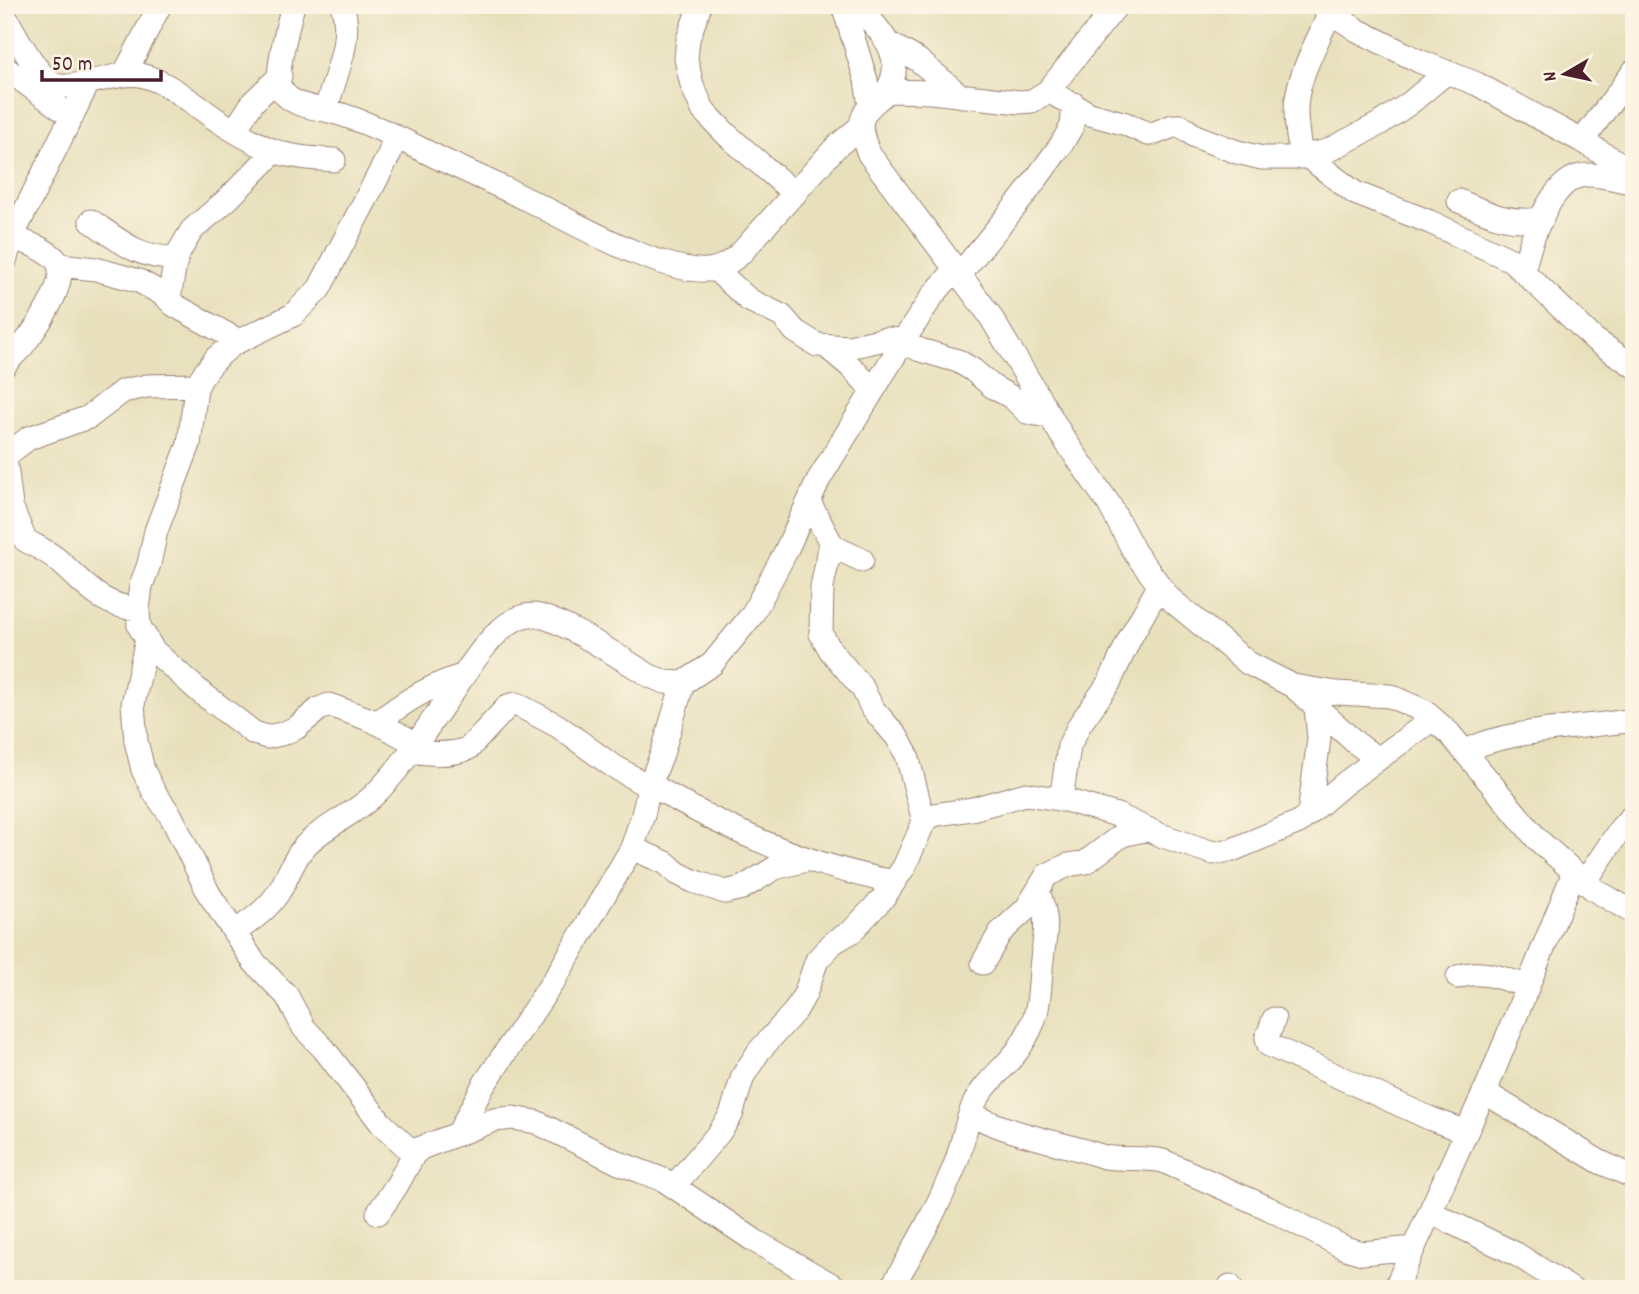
<svg xmlns="http://www.w3.org/2000/svg" width="1639" height="1294" viewBox="0 0 1639 1294" font-family="Dekko,sans-serif">
  <rect width="100%" height="100%" fill="#fcf5e5"/>
  <filter id="ink" filterUnits="userSpaceOnUse"><feTurbulence type="fractalNoise" baseFrequency=".0143" numOctaves="2"/><feDisplacementMap in="SourceGraphic" scale="14" xChannelSelector="R" yChannelSelector="G"/><feConvolveMatrix kernelMatrix="1 2 1 2 8 2 1 2 1" color-interpolation-filters="sRGB"/></filter>
  <filter id="wash" filterUnits="userSpaceOnUse"><feTurbulence type="fractalNoise" baseFrequency=".00686" numOctaves="4" result="noise"/><feDisplacementMap in="SourceGraphic" scale="28" xChannelSelector="R" yChannelSelector="G"/><feGaussianBlur stdDeviation="1.57" result="paint"/><feColorMatrix in="noise" values="0 0 0 0 0 0 0 0 0 0 0 0 0 0 0 0 0 1.4 0 .05"/><feComposite in="paint" operator="in"/></filter>
  <g filter="url(#wash)">
    <rect width="100%" height="100%" fill="#e8e0bc"/>
  </g>
  <g filter="url(#ink)">
    <g fill="none" stroke-linecap="round" stroke-linejoin="round">
      <!-- minor casing -->
      <g stroke="#998074" stroke-width="25">
        <path id="minor" d="M 293,5 C 289,21 274,76 281,89 C 291,107 315,107 333,112 C 372,123 408,143 445,161 C 477,176 509,190 540,206 C 582,227 662,273 708,270 C 721,269 730,262 740,254 L 835,148 L 861,126
          M 700,5 L 688,39 L 686,59 L 692,85 L 703,110 L 726,134 L 795,194
          M 843,5 L 866,80 L 870,106
          M 856,5 C 880,29 910,60 885,93 C 878,101 867,106 863,117 C 858,129 865,143 869,154 L 989,314 L 1062,436 L 1109,504 L 1135,553 L 1169,598 L 1248,663 L 1293,686 L 1337,693 L 1390,696 L 1424,711 L 1449,733 L 1537,839 L 1593,889 L 1634,913
          M 1320,5 L 1357,30 L 1419,61 L 1477,84 L 1582,141 L 1634,172
          M 5,16 C 15,34 34,71 51,83 C 68,95 114,70 140,75 C 170,81 201,111 228,127 C 243,136 263,148 280,153 C 297,158 316,159 334,160
          M 888,43 L 918,60 L 961,96
          M 5,68 L 72,117
          M 125,73 L 160,5
          M 886,91 L 931,92 L 1020,102 L 1032,101 L 1048,91 L 1117,5
          M 1048,91 L 1090,114 L 1126,124 L 1148,134 L 1155,133 L 1173,126 L 1181,126 L 1195,136 L 1237,152 L 1262,158 L 1294,158 L 1327,151 L 1379,124 L 1410,103 L 1447,72
          M 326,110 C 334,76 354,40 342,5
          M 235,130 L 253,102 L 280,76
          M 395,137 L 389,155 L 319,289 L 293,315 L 233,344 L 216,358 L 201,378 L 196,388 L 189,444 L 156,531 L 149,564 L 141,586 L 138,609 L 139,626 L 153,650 L 199,691 L 254,733 L 267,737 L 281,734 L 296,728 L 319,709 L 329,705 L 374,721 L 415,743
          M 1582,141 L 1634,71
          M 1307,156 L 1355,193 L 1430,222 L 1511,260 L 1595,340 L 1634,366
          M 1301,157 C 1299,142 1296,127 1296,112 C 1295,79 1318,42 1330,12
          M 1459,201 C 1490,214 1508,224 1542,219
          M 91,221 C 120,241 139,259 177,258
          M 5,261 L 12,237 L 89,81
          M 59,265 L 96,269 L 139,281 L 164,295 L 174,305 L 239,341
          M 715,269 L 749,300 L 782,316 L 795,331 L 817,345 L 849,347 L 885,339 L 904,340
          M 1523,272 C 1529,244 1549,183 1580,176 C 1595,172 1618,180 1634,183
          M 960,274 L 1023,197 L 1061,145 L 1072,126 L 1074,104
          M 169,299 L 175,263 L 180,250 L 192,230 L 229,198 L 275,151
          M 903,342 L 920,350 L 958,361 L 973,370 L 993,387 L 1013,398 L 1027,412 L 1051,417
          M 827,347 L 850,366 L 873,390
          M 5,365 C 10,357 18,352 24,344 C 36,329 66,285 59,265 C 54,251 25,242 12,237
          M 5,456 L 29,438 L 89,417 L 123,391 L 147,386 L 197,385
          M 5,457 L 11,506 L 25,540 C 37,547 49,552 59,561 C 85,584 100,606 138,609
          M 809,502 L 831,543 L 836,548 L 862,560
          M 831,543 L 822,587 L 821,634 L 831,651 L 863,689 L 872,708 L 897,737 L 907,755 L 924,822
          M 147,639 L 133,704 L 136,741 L 143,770 L 154,792 L 171,816 L 209,894 L 254,962 L 287,996 L 304,1028 L 324,1049 L 381,1123 L 414,1154
          M 1293,686 L 1356,743 L 1378,759
          M 377,723 C 403,702 433,684 465,675
          M 410,751 C 429,754 451,756 469,748 L 508,706 L 516,704 L 558,726 L 610,764 L 649,787
          M 1466,752 C 1496,730 1593,727 1634,720
          M 650,784 C 724,829 809,866 894,882
          M 1061,800 L 1069,746 L 1080,724 L 1109,683 L 1130,638 L 1159,586
          M 1309,814 L 1319,739 L 1316,707
          M 632,848 L 666,863 L 677,873 L 693,881 L 725,892 L 742,888 L 775,868 L 806,860
          M 1585,882 L 1621,828 L 1634,814
          M 234,932 C 251,921 267,910 278,893 C 288,878 292,861 304,847 C 323,826 352,816 373,796 C 403,767 426,729 451,694 C 468,670 499,615 532,615 C 554,614 627,662 650,676 L 665,682 L 683,683 L 712,664 L 752,615 L 785,553 L 819,479 L 904,340 L 933,295 L 956,269
          M 983,963 L 1000,933 L 1027,908 L 1047,875 L 1068,865 L 1086,862 L 1122,835 L 1148,829
          M 1458,977 C 1481,968 1505,980 1528,986
          M 1274,1019 L 1267,1038 L 1269,1045 L 1429,1118 L 1466,1132
          M 1484,1092 L 1600,1162 L 1634,1177
          M 971,1114 C 1016,1137 1058,1141 1104,1157 C 1124,1160 1143,1157 1163,1161 L 1268,1208 L 1345,1248 L 1362,1253 L 1414,1248
          M 458,1134 L 483,1086 L 556,977 L 632,848 L 643,815 L 650,784 L 662,754 L 683,683
          M 674,1186 L 719,1133 L 731,1115 L 743,1076 L 759,1051 L 796,1010 L 805,994 L 817,960 L 834,942 L 851,932 L 884,897 L 904,867 L 924,822 L 933,815 L 972,809 L 1026,794 L 1065,800 L 1117,815 L 1160,835 L 1213,853 L 1232,850 L 1299,822 L 1345,783 L 1433,719
          M 1430,1212 L 1516,1254 L 1571,1289
          M 378,1213 L 397,1185 L 414,1154 L 421,1148 L 494,1120 L 513,1118 L 536,1122 L 619,1163 L 664,1180 L 755,1241 L 839,1289
          M 891,1289 C 914,1249 938,1208 955,1165 C 963,1146 965,1123 974,1104 C 984,1083 1004,1069 1018,1050 C 1038,1021 1039,1004 1041,970 C 1043,937 1052,926 1038,892
          M 1229,1289 L 1230,1286
          M 1395,1289 L 1489,1082 L 1574,872"/>
      </g>
      <!-- minor -->
      <use href="#minor" stroke="#fff" stroke-width="23"/>
    </g>
  </g>
  <!-- margin -->
  <rect width="1639" height="1294" fill="none" stroke="#fcf5e5" stroke-width="28"/>
  <!-- north arrow -->
  <g transform="translate(1565 74) rotate(261)" stroke="#fcf5e5" stroke-width="5" paint-order="stroke">
  <path d="M0-5L12 26L0 18L-12 26Z" fill="#4a1f2b"/>
  <text y="-10" font-size="19" font-weight="bold" text-anchor="middle" fill="#4a1f2b">N</text>
  </g>
  <!-- scale -->
  <path d="M42 70v10h119v-10" fill="none" stroke="#4a1f2b" stroke-width="3.5"/>
  <text x="52" y="70" font-size="21" fill="#4a1f2b" stroke="#fcf5e5" stroke-width="5" paint-order="stroke">50 m</text>
</svg>
